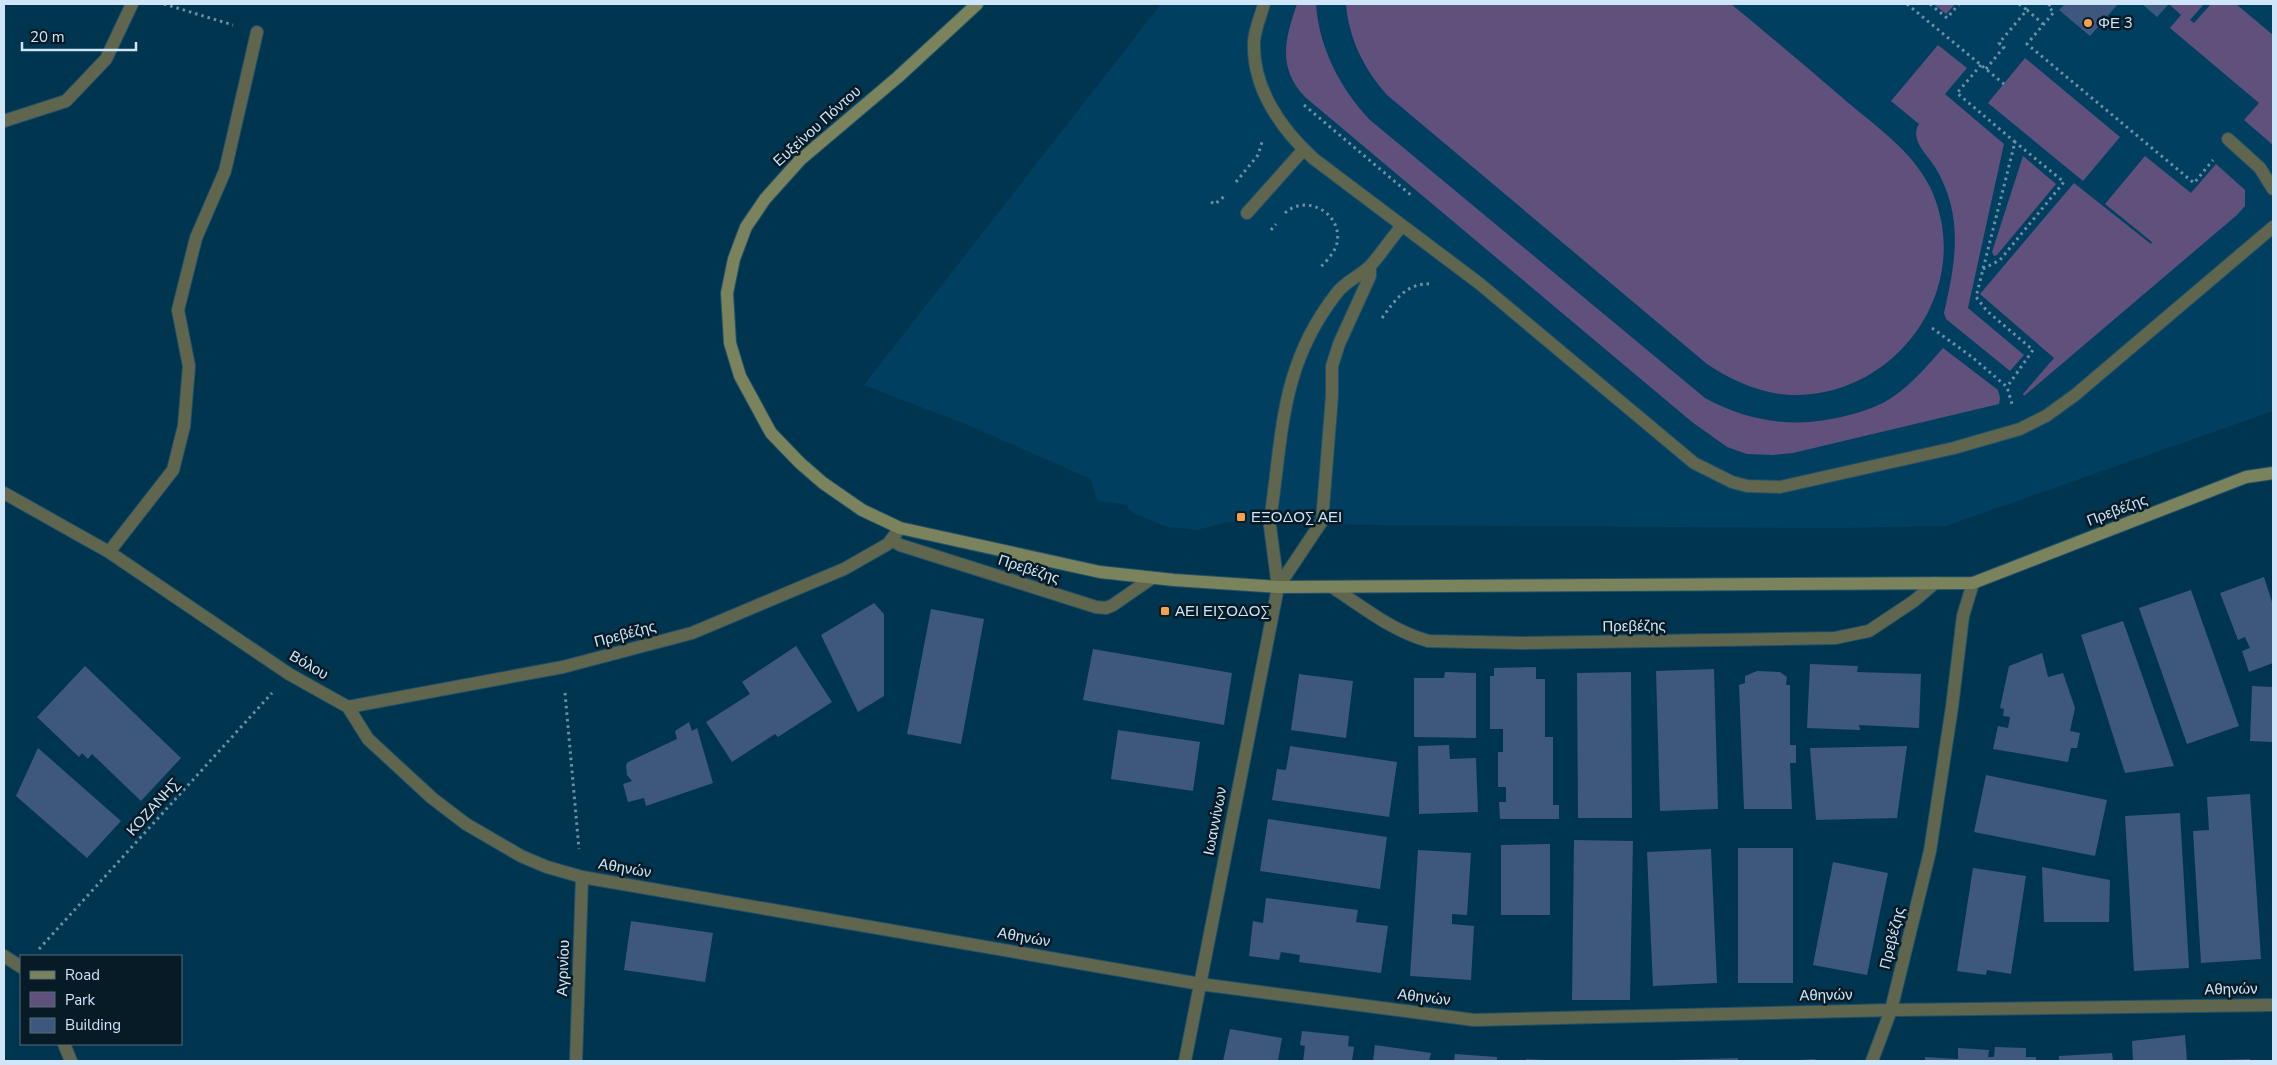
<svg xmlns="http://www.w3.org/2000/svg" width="2277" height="1065" viewBox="0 0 2277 1065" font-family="'Nunito Sans',sans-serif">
  <rect width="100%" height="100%" fill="#003550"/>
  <!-- built -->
  <path fill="#003f5f" d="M 1161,4 L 2273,4 L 2273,411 L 1946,526 L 1836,528 L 1369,525 L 1227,522 L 1197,530 L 1164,526 L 1134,513 L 1128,509 L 1128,505 L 1097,501 L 1091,479 L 970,426 L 864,385 Z"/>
  <!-- green -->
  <path fill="#60517c" d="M 1297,4 L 1316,4 C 1319,48 1340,88 1370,120 L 1705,398 C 1751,423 1798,429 1849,415 C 1865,411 1880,406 1894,396 C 1913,383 1928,365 1943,348 L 1998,390 L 2000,398 L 1999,404 L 1793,453 L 1773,455 L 1747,454 L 1727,447 L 1692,422 L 1305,97 C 1277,67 1285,39 1297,4 Z
    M 1346,4 L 1731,4 C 1770,36 1808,68 1846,101 C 1877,127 1912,151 1930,187 C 1977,286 1897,398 1791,395 C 1761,394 1731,380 1707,364 L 1387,95 C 1364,69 1349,39 1346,4 Z
    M 1934,4 L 1955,4 L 1946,14 Z
    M 2169,4 L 2204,4 L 2190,20 L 2194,23 L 2211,4 L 2236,4 L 2273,35 L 2273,145 L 2244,120 L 2259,103 L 2170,28 L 2181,15 Z
    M 1938,45 L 1967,68 L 1945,94 L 2004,144 L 1968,308 L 2024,355 L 2010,371 L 1946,319 L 1944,313 C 1956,261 1964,215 1935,167 C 1927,154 1909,140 1919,124 L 1891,101 Z
    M 2025,58 L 2120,137 L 2083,181 L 1988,103 Z
    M 2023,156 L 2056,184 L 1997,255 L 1994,256 L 1992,252 Z
    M 2145,156 L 2191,193 L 2216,164 L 2245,190 L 2245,206 L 2237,215 L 2024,396 L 2023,394 L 2054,358 L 1980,294 L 2074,183 L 2151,244 L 2152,242 L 2105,204 Z"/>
  <!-- building -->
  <path fill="#3e577d" d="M 2065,4 L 2118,4 L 2090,36 L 2059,10 Z
    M 2142,4 L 2169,4 L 2157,17 Z
    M 2264,577 L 2273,605 L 2273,663 L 2249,672 L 2242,651 L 2250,648 L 2245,637 L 2238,640 L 2220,593 Z
    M 2191,590 L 2239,726 L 2187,744 L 2139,608 Z
    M 874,603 L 884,614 L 884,696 L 858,712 L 821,635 Z
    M 931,609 L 984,619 L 961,744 L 907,734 Z
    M 2123,621 L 2174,766 L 2125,773 L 2081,635 Z
    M 796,646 L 832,702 L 778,737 L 775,734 L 732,762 L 706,722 L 750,694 L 742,682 Z
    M 1093,649 L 1232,673 L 1224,725 L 1083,700 Z
    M 2042,653 L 2048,677 L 2063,673 L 2075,708 L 2070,731 L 2080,733 L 2077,748 L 2071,748 L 2068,762 L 1993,749 L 1998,726 L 2008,728 L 2010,717 L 2003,716 L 2004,709 L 2000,708 L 2009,666 Z
    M 1810,664 L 1858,666 L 1857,672 L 1921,674 L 1919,728 L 1859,725 L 1860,730 L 1807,728 Z
    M 85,666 L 181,758 L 141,801 L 92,754 L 88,759 L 82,753 L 79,757 L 37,717 Z
    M 1536,667 L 1536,679 L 1545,679 L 1545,737 L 1553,737 L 1553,805 L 1559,805 L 1559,819 L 1500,819 L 1499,802 L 1506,802 L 1506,787 L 1498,787 L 1498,752 L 1503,752 L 1503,729 L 1490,729 L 1490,676 L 1494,676 L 1494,668 Z
    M 1714,669 L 1718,809 L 1660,811 L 1656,671 Z
    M 1757,671 L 1780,672 L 1787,677 L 1786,685 L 1790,685 L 1790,745 L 1796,745 L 1796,763 L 1790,763 L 1792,809 L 1744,809 L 1739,685 L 1745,683 L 1745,676 Z
    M 1445,672 L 1476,673 L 1476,738 L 1414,737 L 1414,678 L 1444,678 Z
    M 1631,672 L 1632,818 L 1578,818 L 1577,673 Z
    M 1299,674 L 1353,681 L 1346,738 L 1291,730 Z
    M 2252,686 L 2273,687 L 2273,742 L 2250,741 Z
    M 689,722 L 692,731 L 697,728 L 713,783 L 646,806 L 644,798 L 628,802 L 623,784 L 632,781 L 627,775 L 626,765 L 628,762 L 677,739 L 675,731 Z
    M 1118,730 L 1200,742 L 1193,791 L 1111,779 Z
    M 1449,745 L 1450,759 L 1476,758 L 1478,812 L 1419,814 L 1418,746 Z
    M 1290,746 L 1397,762 L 1389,817 L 1272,800 L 1277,769 L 1286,770 Z
    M 1907,746 L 1897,818 L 1816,820 L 1810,748 Z
    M 38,748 L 121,821 L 87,858 L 16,796 Z
    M 1986,775 L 2107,800 L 2095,856 L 1974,832 Z
    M 2250,794 L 2261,959 L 2201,963 L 2193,831 L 2209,830 L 2207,797 Z
    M 2180,813 L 2189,968 L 2134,971 L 2125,816 Z
    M 1268,819 L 1387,837 L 1380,889 L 1260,871 Z
    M 1574,840 L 1633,841 L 1630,1000 L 1572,1000 Z
    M 1550,844 L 1550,915 L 1501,915 L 1501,845 Z
    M 1738,848 L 1793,848 L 1793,983 L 1738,983 Z
    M 1711,849 L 1717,983 L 1653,986 L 1647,852 Z
    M 1418,850 L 1471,853 L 1467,915 L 1452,914 L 1452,924 L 1474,926 L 1471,980 L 1410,976 Z
    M 1833,862 L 1888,873 L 1867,975 L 1813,965 Z
    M 2042,867 L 2110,880 L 2109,922 L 2044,922 Z
    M 1973,868 L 2026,876 L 2011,974 L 1987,970 L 1986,975 L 1957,971 Z
    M 1266,898 L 1358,910 L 1356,922 L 1388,926 L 1381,973 L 1299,962 L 1300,955 L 1281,952 L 1279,960 L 1249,956 L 1253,921 L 1263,923 Z
    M 631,921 L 713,933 L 705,982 L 624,970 Z
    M 1230,1029 L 1282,1038 L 1278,1061 L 1223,1061 Z
    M 1302,1031 L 1349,1036 L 1348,1046 L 1354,1047 L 1352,1061 L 1303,1061 L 1305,1046 L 1300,1045 Z
    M 2185,1035 L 2187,1061 L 2133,1061 L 2132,1041 Z
    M 1375,1045 L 1431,1053 L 1429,1061 L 1373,1061 Z
    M 1995,1047 L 2026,1048 L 2026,1057 L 2036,1057 L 2036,1061 L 1925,1061 L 1925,1057 L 1958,1059 L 1958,1048 L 1989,1050 L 1988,1057 L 1994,1057 Z
    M 2112,1053 L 2113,1061 L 2059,1061 L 2059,1056 Z
    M 1455,1054 L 1497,1057 L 1497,1061 L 1454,1061 Z
    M 1738,1058 L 1738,1061 L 1672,1061 L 1672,1060 Z
    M 1526,1059 L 1545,1060 L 1545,1061 L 1526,1061 Z
    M 1815,1059 L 1817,1061 L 1799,1061 L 1799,1060 Z
    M 2250,1059 L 2250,1061 L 2221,1061 L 2221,1060 Z"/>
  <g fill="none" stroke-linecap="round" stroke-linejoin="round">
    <!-- lane casing -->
    <g stroke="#21516b" stroke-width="14">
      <path id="lane" d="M 1264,4 C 1261,15 1255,29 1254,41 C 1252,88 1281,129 1314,159 L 1480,284 L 1694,463 L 1732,482 L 1747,486 L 1780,487 L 1954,448 L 2020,429 L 2046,416 L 2075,395 L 2273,227
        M 2228,139 L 2260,168 L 2273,189
        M 1247,213 L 1304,149
        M 1278,587 L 1270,526 L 1271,514 C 1283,429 1281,365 1336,294 C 1345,281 1361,276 1371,265 C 1382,253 1391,238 1402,226
        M 1278,587 L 1322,521 L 1332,396 L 1332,366 L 1339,344 L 1370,276 L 1370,266"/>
    </g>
    <!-- street casing -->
    <g stroke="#21516b" stroke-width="14">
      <path id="street" d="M 4,121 L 66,101 L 106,59 L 132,4
        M 4,493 L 109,552 L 289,674 L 348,707 L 368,739 L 432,798 L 466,824 L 521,856 L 547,867 L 582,877 L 1200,984 L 1474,1020 L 1891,1010 L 2273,1005
        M 892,540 L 900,545 L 1096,607 L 1106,608 L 1113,605 L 1152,578
        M 109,552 L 173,470 L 184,426 L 189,366 L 178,310 L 196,238 L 225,171 L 257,32
        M 1332,587 C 1363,607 1392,631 1428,641 L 1523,643 L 1835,638 L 1869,631 L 1914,601 L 1935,583
        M 348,707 L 563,667 L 692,633 L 844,569 L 888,544 L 900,528
        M 4,956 L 21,967
        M 64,1044 L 71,1061
        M 576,1061 L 582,877
        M 1185,1061 L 1278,587
        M 1872,1061 L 1891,1010 L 1930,851 L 1952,707 L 1963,616 L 1973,583"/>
    </g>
    <!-- secondary casing -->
    <g stroke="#21516b" stroke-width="14">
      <path id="secondary" d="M 977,4 L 898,77 L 800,160 L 765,199 L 746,227 L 734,259 L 727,293 L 730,343 L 740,376 L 771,433 L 800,463 L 823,483 L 862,510 L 900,528 L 1100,572 L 1174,580 L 1278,587 L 1973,583 L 2246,477 L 2273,473"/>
    </g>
    <!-- path -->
    <path stroke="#6b91a7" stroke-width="3" stroke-dasharray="2.5 4" stroke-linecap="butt" d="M 164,4 L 233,25
      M 1907,4 L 2004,84
      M 1930,4 L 1947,18 L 1959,4
      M 2019,4 L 2027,10
      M 2050,4 L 2048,7 L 2054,12 L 2027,44 L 2194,183 L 2213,160
      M 1981,65 L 1957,93 L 2015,142 L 1976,297 L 1987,311 L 2033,350 L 2007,387
      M 1986,69 L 2004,47 L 1999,43 L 2027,10 L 2043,24
      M 1304,105 L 1412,196
      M 1236,182 L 1258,155 L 1262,142
      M 1211,202 L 1215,204 L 1226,195
      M 1285,213 C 1307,193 1343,214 1337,243 C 1335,253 1325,262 1319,269
      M 1271,230 L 1276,224
      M 1983,269 L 2000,260 L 2064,182 L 2015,142
      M 1382,318 C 1396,299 1407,282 1433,284
      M 1932,328 L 1972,357 L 2007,387 L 2012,404
      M 565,693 L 579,849
      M 39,949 L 272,693"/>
    <!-- lane -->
    <use href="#lane" stroke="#60664d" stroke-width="12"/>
    <!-- street -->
    <use href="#street" stroke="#60664d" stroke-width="12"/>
    <!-- secondary -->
    <use href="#secondary" stroke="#7a835b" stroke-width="12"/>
  </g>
  <!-- markers -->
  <g fill="#fa9f50" stroke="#071b27" stroke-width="2">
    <circle cx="2088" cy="23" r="5"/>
    <rect x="1236" y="512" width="10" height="10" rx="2.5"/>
    <rect x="1160" y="606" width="10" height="10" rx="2.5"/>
  </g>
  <g text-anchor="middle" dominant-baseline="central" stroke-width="5" stroke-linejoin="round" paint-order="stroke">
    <!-- poi labels -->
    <g font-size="15" fill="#cee6f8" stroke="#071b27" text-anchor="start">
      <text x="2098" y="23">ΦΕ 3</text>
      <text x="1251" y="517">ΕΞΟΔΟΣ ΑΕΙ</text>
      <text x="1175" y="611">ΑΕΙ ΕΙΣΟΔΟΣ</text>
    </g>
    <!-- street labels -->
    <g font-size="15" fill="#cee6f8" stroke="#071b27">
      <text transform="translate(817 126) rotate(-42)">Ευξείνου Πόντου</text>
      <text transform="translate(2117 510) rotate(-21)">Πρεβέζης</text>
      <text transform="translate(1029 569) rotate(18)">Πρεβέζης</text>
      <text transform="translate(1634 626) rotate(-1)">Πρεβέζης</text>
      <text transform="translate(625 634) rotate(-15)">Πρεβέζης</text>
      <text transform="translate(309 665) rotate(30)">Βόλου</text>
      <text transform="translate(153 807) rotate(-48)">ΚΟΖΑΝΗΣ</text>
      <text transform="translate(1215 821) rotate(-79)">Ιωαννίνων</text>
      <text transform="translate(625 868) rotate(10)">Αθηνών</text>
      <text transform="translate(1024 937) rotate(10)">Αθηνών</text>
      <text transform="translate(1892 938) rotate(-76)">Πρεβέζης</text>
      <text transform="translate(563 968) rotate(-88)">Αγρινίου</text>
      <text transform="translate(2231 989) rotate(-1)">Αθηνών</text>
      <text transform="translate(1826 995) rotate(-1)">Αθηνών</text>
      <text transform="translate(1424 997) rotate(7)">Αθηνών</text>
    </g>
  </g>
  <!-- border -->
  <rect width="2277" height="1065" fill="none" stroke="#cee6f8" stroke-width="10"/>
  <!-- legend -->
  <rect x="20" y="955" width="162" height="90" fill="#071b27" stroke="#576c7b"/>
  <rect x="30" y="971" width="25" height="8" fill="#7a835b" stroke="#576c7b"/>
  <text x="65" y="980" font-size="15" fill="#cee6f8">Road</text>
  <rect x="30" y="992" width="25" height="15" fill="#60517c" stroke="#576c7b"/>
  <text x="65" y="1005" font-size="15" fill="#cee6f8">Park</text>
  <rect x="30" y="1018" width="25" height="15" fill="#3e577d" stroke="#576c7b"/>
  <text x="65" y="1030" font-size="15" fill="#cee6f8">Building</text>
  <!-- scale -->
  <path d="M22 42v8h114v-8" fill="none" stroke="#cee6f8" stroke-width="2.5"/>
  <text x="30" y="42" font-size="15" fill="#cee6f8" stroke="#071b27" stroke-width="4" paint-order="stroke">20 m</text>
</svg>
